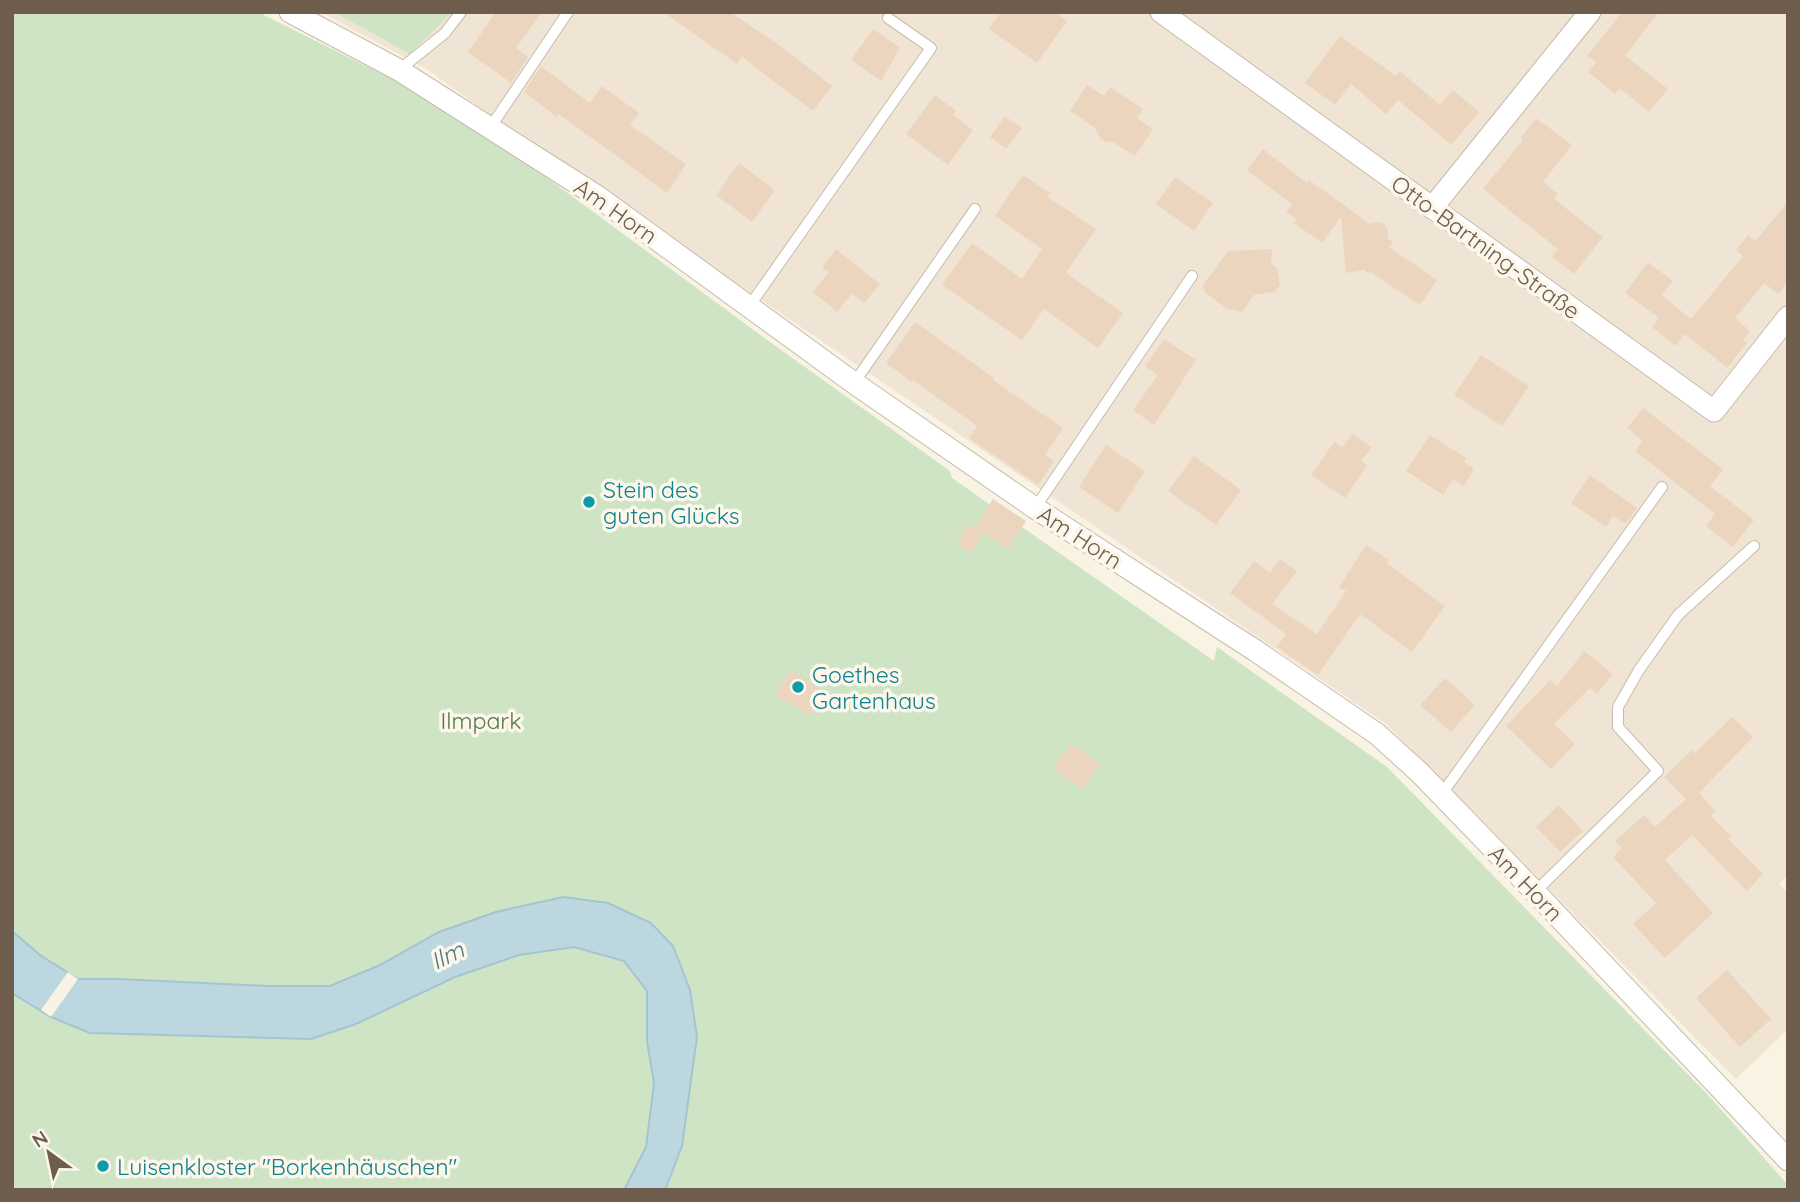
<svg xmlns="http://www.w3.org/2000/svg" width="1800" height="1202" viewBox="0 0 1800 1202" font-family="Quicksand,sans-serif">
  <rect width="100%" height="100%" fill="#f9f3e4"/>
  <!-- residential -->
  <path fill="#f0e5d4" d="M 321,12 L 1788,12 L 1788,875 L 1779,884 L 1788,893 L 1788,1029 L 1736,1079 L 1386,724 L 511,130 L 428,70 Z"/>
  <!-- green -->
  <path fill="#cfe4c5" d="M 12,12 L 258,12 L 390,78 L 512,152 L 759,334 L 950,471 L 952,478 L 1214,661 L 1217,647 L 1387,767 L 1708,1095 L 1788,1185 L 1788,1190 L 12,1190 Z
    M 334,12 L 452,12 L 410,54 Z"/>
  <!-- water -->
  <path fill="#bcd7e0" stroke="#a3c5d0" stroke-width="2" d="M 563,897 L 608,903 L 651,923 L 673,946 L 690,990 L 697,1037 L 682,1146 L 665,1190 L 624,1190 L 646,1147 L 654,1083 L 647,1041 L 647,991 L 624,961 L 574,947 L 519,955 L 455,977 L 356,1024 L 311,1039 L 90,1033 L 51,1017 L 12,993 L 12,931 L 40,955 L 78,979 L 119,979 L 269,986 L 330,986 L 380,965 L 439,932 L 496,912 Z"/>
  <!-- pier -->
  <path fill="#f9f3e4" d="M 68,972 L 78,979 L 51,1017 L 41,1010 Z"/>
  <!-- building -->
  <path fill="#ebd5bf" d="M 496,12 L 542,12 L 516,48 L 528,57 L 511,83 L 468,52 Z
    M 663,12 L 730,12 L 776,43 L 832,86 L 813,111 L 742,57 L 737,64 Z
    M 1001,12 L 1054,12 L 1067,21 L 1037,63 L 989,29 Z
    M 1622,12 L 1659,12 L 1625,56 L 1668,89 L 1649,112 L 1619,88 L 1615,94 L 1588,72 L 1596,62 L 1587,56 Z
    M 873,29 L 900,48 L 881,81 L 851,60 Z
    M 1340,36 L 1396,76 L 1400,71 L 1440,105 L 1453,90 L 1479,112 L 1451,145 L 1398,100 L 1386,114 L 1351,84 L 1335,105 L 1305,83 Z
    M 541,66 L 590,103 L 602,86 L 639,113 L 630,125 L 686,164 L 667,193 L 559,114 L 557,117 L 524,92 Z
    M 1087,85 L 1104,96 L 1110,87 L 1143,109 L 1137,118 L 1153,129 L 1135,156 L 1113,142 L 1107,142 L 1101,139 L 1094,127 L 1070,111 Z
    M 935,95 L 956,111 L 953,115 L 973,130 L 948,165 L 906,134 Z
    M 1005,116 L 1022,128 L 1006,149 L 990,137 Z
    M 1536,118 L 1572,145 L 1543,182 L 1558,194 L 1554,199 L 1603,237 L 1574,274 L 1552,257 L 1558,249 L 1483,189 L 1523,140 L 1521,138 Z
    M 1263,149 L 1307,183 L 1309,180 L 1370,224 L 1376,222 L 1383,223 L 1386,226 L 1388,230 L 1388,239 L 1393,242 L 1389,247 L 1437,280 L 1420,305 L 1370,272 L 1369,274 L 1364,270 L 1346,273 L 1341,217 L 1322,243 L 1294,223 L 1297,219 L 1286,212 L 1292,204 L 1247,170 Z
    M 739,163 L 775,190 L 752,222 L 716,195 Z
    M 1023,175 L 1050,193 L 1048,197 L 1096,229 L 1066,273 L 1123,313 L 1098,348 L 1044,309 L 1022,340 L 942,285 L 972,243 L 1022,279 L 1042,249 L 995,216 Z
    M 1175,177 L 1213,203 L 1194,231 L 1156,204 Z
    M 1788,202 L 1788,282 L 1778,294 L 1764,283 L 1735,318 L 1750,331 L 1743,340 L 1747,343 L 1727,368 L 1685,334 L 1675,346 L 1652,327 L 1659,318 L 1625,293 L 1648,262 L 1673,281 L 1662,295 L 1691,319 L 1743,256 L 1736,250 L 1748,235 L 1755,241 Z
    M 836,249 L 880,284 L 864,303 L 852,294 L 837,312 L 813,292 L 829,272 L 822,267 Z
    M 1272,249 L 1271,263 L 1277,268 L 1280,285 L 1274,292 L 1254,295 L 1242,312 L 1227,309 L 1205,292 L 1203,285 L 1228,251 Z
    M 915,322 L 994,378 L 993,380 L 1063,428 L 1045,455 L 1054,461 L 1038,485 L 969,438 L 977,426 L 913,380 L 912,382 L 886,363 Z
    M 1164,339 L 1196,360 L 1154,425 L 1133,410 L 1158,375 L 1145,366 Z
    M 1481,355 L 1529,386 L 1502,426 L 1454,395 Z
    M 1643,408 L 1723,469 L 1710,486 L 1754,520 L 1733,547 L 1706,526 L 1715,514 L 1635,451 L 1643,441 L 1627,428 Z
    M 1353,434 L 1372,447 L 1361,461 L 1367,465 L 1345,498 L 1311,475 L 1334,442 L 1342,447 Z
    M 1430,435 L 1466,458 L 1464,462 L 1474,469 L 1464,486 L 1453,479 L 1443,495 L 1406,471 Z
    M 1106,445 L 1145,471 L 1118,513 L 1079,487 Z
    M 1194,456 L 1241,490 L 1216,525 L 1168,491 Z
    M 1590,475 L 1637,508 L 1626,524 L 1613,516 L 1606,527 L 1571,503 Z
    M 993,499 L 1026,521 L 1008,549 L 975,527 Z
    M 969,524 L 984,534 L 971,554 L 956,544 Z
    M 1366,545 L 1389,560 L 1387,563 L 1445,606 L 1412,652 L 1360,614 L 1318,675 L 1277,647 L 1286,634 L 1230,593 L 1254,561 L 1270,573 L 1280,559 L 1297,571 L 1272,604 L 1317,634 L 1346,591 L 1339,587 Z
    M 1584,651 L 1613,674 L 1597,694 L 1590,688 L 1554,724 L 1575,744 L 1551,769 L 1506,726 L 1550,680 L 1557,686 Z
    M 792,670 L 826,694 L 810,717 L 775,694 Z
    M 1445,678 L 1475,705 L 1451,732 L 1420,705 Z
    M 1732,717 L 1753,737 L 1699,793 L 1715,811 L 1711,816 L 1731,836 L 1728,839 L 1763,874 L 1747,891 L 1692,835 L 1665,860 L 1713,913 L 1665,958 L 1633,924 L 1656,903 L 1613,857 L 1622,848 L 1615,841 L 1644,815 L 1655,827 L 1686,799 L 1664,777 L 1692,750 L 1695,753 Z
    M 1070,744 L 1100,763 L 1083,789 L 1053,769 Z
    M 1559,805 L 1583,831 L 1560,852 L 1536,827 Z
    M 1727,970 L 1771,1019 L 1740,1047 L 1696,998 Z"/>
  <g fill="none" stroke-linecap="round" stroke-linejoin="round">
    <!-- service casing -->
    <g stroke="#c8bbac" stroke-width="12">
      <path id="service" d="M 399,70 L 445,33 L 461,12
        M 490,128 L 568,12
        M 748,308 L 931,48 L 888,18
        M 854,383 L 975,209
        M 1035,508 L 1192,276
        M 1441,795 L 1662,487
        M 1535,892 L 1658,771 L 1618,727 L 1618,707 L 1639,670 L 1678,615 L 1754,546"/>
    </g>
    <!-- minor casing -->
    <g stroke="#c8bbac" stroke-width="23">
      <path id="minor" d="M 290,12 L 399,70 L 597,196 L 854,383 L 1035,508 L 1256,651 L 1377,734 L 1420,773 L 1535,892 L 1788,1160
        M 1161,12 L 1714,411 L 1788,317
        M 1432,208 L 1590,12"/>
    </g>
    <!-- service -->
    <use href="#service" stroke="#fff" stroke-width="10"/>
    <!-- minor -->
    <use href="#minor" stroke="#fff" stroke-width="21"/>
  </g>
  <!-- markers -->
  <g fill="#0f9aa8" stroke="#fcf7ea" stroke-width="2.5">
    <circle cx="589" cy="502" r="7"/>
    <circle cx="798" cy="687" r="7"/>
    <circle cx="103" cy="1166" r="7"/>
  </g>
  <g text-anchor="middle" dominant-baseline="central" stroke-width="7" stroke-linejoin="round" paint-order="stroke">
    <!-- street labels -->
    <g font-size="23" fill="#6e5c4d" stroke="#fcf7ea">
      <text transform="translate(616 211) rotate(35)">Am Horn</text>
      <text transform="translate(1486 247) rotate(36)">Otto-Bartning-Straße</text>
      <text transform="translate(1080 537) rotate(33)">Am Horn</text>
      <text transform="translate(1526 883) rotate(46)">Am Horn</text>
    </g>
    <!-- culture labels -->
    <g font-size="23" fill="#0d838f" stroke="#fcf7ea" text-anchor="start">
      <text x="603" y="489">Stein des<tspan x="603" dy="26">guten Glücks</tspan></text>
      <text x="812" y="674">Goethes<tspan x="812" dy="26">Gartenhaus</tspan></text>
      <text x="117" y="1166">Luisenkloster "Borkenhäuschen"</text>
    </g>
    <!-- park labels -->
    <g font-size="23" fill="#54784a" stroke="#fcf7ea">
      <text x="481" y="720">Ilmpark</text>
    </g>
    <!-- water labels -->
    <g font-size="24" font-style="italic" fill="#4d7785" stroke="#fcf7ea">
      <text transform="translate(447 955) rotate(-26)">Ilm</text>
    </g>
  </g>
  <!-- border -->
  <rect width="1800" height="1202" fill="none" stroke="#6e5c4d" stroke-width="28"/>
  <!-- north arrow -->
  <g transform="translate(49 1153) rotate(327)" stroke="#fcf7ea" stroke-width="5" paint-order="stroke">
  <path d="M0-5L12 26L0 18L-12 26Z" fill="#6e5c4d"/>
  <text y="-10" font-size="19" font-weight="bold" text-anchor="middle" fill="#6e5c4d">N</text>
  </g>
</svg>
